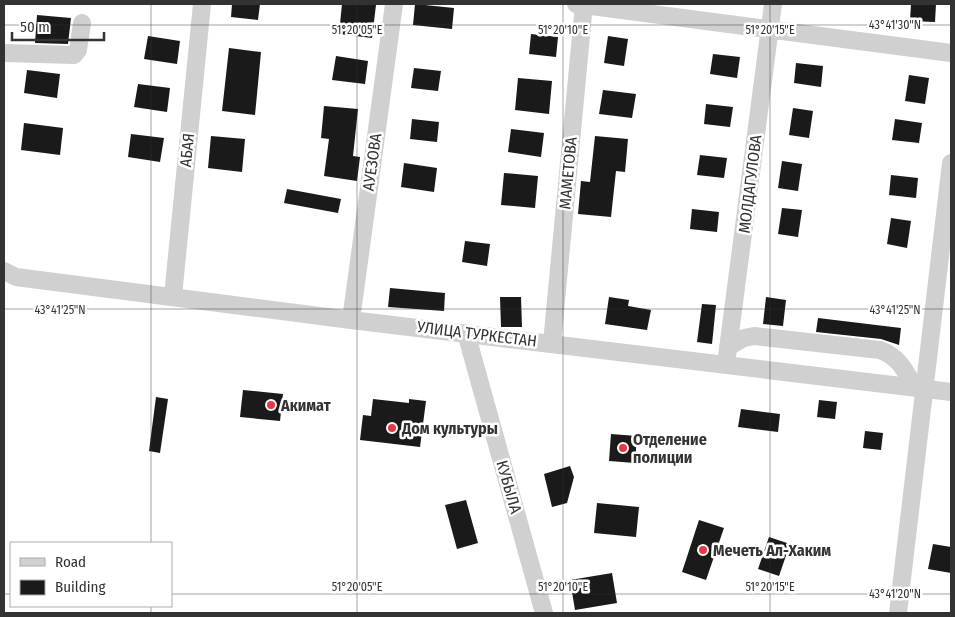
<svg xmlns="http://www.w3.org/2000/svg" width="955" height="617" viewBox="0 0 955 617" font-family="'Fira Sans Condensed',sans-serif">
  <rect width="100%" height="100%" fill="#fff"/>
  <!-- building -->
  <path fill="#1a1a1a" d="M 232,4 L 260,4 L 258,20 L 231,17 Z
    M 342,4 L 376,5 L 372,38 L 339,34 Z
    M 415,4 L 454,8 L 452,29 L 413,25 Z
    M 911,4 L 936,4 L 935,22 L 910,21 Z
    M 37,15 L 71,18 L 68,44 L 35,43 Z
    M 531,34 L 558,37 L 556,57 L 529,54 Z
    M 148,36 L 180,41 L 177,64 L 144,59 Z
    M 608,36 L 628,39 L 624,66 L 604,63 Z
    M 229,48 L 261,52 L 255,115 L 222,111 Z
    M 713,54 L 740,57 L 737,78 L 710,74 Z
    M 336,56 L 368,61 L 365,84 L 332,80 Z
    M 796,63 L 823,66 L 821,87 L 794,83 Z
    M 414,68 L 441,71 L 438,91 L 411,88 Z
    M 27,70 L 60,74 L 57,98 L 24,93 Z
    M 909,75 L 929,78 L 925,104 L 905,101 Z
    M 518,78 L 552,81 L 549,114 L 515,110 Z
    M 138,84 L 170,88 L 167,112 L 134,107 Z
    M 603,90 L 636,94 L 632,118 L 599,114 Z
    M 706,104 L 733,107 L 730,127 L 704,124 Z
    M 324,106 L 358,109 L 353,156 L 360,157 L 357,181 L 324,176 L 329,139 L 321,138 Z
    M 793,108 L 813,111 L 809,138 L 789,135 Z
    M 412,119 L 439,122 L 437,142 L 410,139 Z
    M 895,119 L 922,123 L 919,143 L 892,140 Z
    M 24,123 L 63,128 L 60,155 L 21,150 Z
    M 511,129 L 544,133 L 541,157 L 508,152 Z
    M 131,134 L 164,138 L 160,162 L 128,157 Z
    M 211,136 L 245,139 L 242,172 L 208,168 Z
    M 595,136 L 628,139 L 625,172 L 616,171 L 611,217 L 578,214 L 581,181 L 590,182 Z
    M 700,155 L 727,158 L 724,178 L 697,175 Z
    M 782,161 L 802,164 L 798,191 L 778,188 Z
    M 404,163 L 437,168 L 434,192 L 401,187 Z
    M 504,173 L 538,176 L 535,208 L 501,205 Z
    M 891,175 L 918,178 L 916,198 L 889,195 Z
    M 287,189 L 341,199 L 338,213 L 284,203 Z
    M 782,208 L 802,210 L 798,237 L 778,234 Z
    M 692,209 L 719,212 L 717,232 L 690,229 Z
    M 891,218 L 911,221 L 907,248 L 887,244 Z
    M 465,241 L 490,244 L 487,266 L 462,262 Z
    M 390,288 L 445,293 L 444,311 L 388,307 Z
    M 500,297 L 521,297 L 522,327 L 501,327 Z
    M 609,297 L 629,300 L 628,306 L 651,310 L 647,330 L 605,324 Z
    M 766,297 L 786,300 L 783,326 L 763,324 Z
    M 702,304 L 716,305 L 712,344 L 697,342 Z
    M 818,318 L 901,328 L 899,345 L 881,339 L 816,332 Z
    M 243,390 L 283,394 L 280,421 L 240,417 Z
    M 156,397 L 168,399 L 160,453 L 149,451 Z
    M 373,399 L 409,403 L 409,399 L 426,401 L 420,447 L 360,440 L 363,415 L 371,416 Z
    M 819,400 L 837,402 L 835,419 L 817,417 Z
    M 741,409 L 780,414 L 778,432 L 738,427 Z
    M 865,431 L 883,433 L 881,450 L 863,448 Z
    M 611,434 L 637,436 L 635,463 L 609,461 Z
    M 570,466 L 574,477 L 567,503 L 552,507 L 544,474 Z
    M 466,500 L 478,543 L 457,549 L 445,505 Z
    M 597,503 L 639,507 L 636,537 L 594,533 Z
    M 699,520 L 724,528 L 706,580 L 682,572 Z
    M 769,537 L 790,544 L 779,576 L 758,569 Z
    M 933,544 L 951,547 L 951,573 L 928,569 Z
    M 612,573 L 617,603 L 575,610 L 570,580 Z"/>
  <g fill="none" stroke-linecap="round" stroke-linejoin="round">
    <!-- minor -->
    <path stroke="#d0d0d0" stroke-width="18" d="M 576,4 L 951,53
      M 4,53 L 74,55 L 78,50 L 82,23
      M 4,271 L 16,277 L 351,320 L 951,392
      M 173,296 L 202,4
      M 351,320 L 394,4
      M 466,333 L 544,613
      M 552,343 L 584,4
      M 728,347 L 744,338 L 754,336 L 880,350 C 899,357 905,370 914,387
      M 726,364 L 773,4
      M 898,613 L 951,163"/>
  </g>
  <!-- ticks -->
  <path fill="none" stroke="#333" stroke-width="1" stroke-opacity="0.45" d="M 151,4 L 151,543M 357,4 L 357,613M 563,4 L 563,613M 770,4 L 770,613M 4,25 L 951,25M 4,309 L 951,309M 4,594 L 11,594M 171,594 L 951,594M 151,606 L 151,613"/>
  <!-- markers -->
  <g fill="#e63946" stroke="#fff" stroke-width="2">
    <circle cx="271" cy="405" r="5"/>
    <circle cx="392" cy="428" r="5"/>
    <circle cx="623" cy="448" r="5"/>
    <circle cx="703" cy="550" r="5"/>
  </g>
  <g text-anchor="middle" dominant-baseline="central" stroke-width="5" stroke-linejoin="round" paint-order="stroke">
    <!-- street labels -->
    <g font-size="16" fill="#333" stroke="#fff">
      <text transform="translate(187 150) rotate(-84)">АБАЯ</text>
      <text transform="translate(372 162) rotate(-82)">АУЕЗОВА</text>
      <text transform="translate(568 173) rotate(-85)">МАМЕТОВА</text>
      <text transform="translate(750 184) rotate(-83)">МОЛДАГУЛОВА</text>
      <text transform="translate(477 334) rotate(7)">УЛИЦА ТУРКЕСТАН</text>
      <text transform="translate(509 487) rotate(74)">КУБЫЛА</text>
    </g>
    <!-- poi labels -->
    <g font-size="16" font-weight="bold" fill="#333" stroke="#fff" text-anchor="start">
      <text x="281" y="405">Акимат</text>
      <text x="402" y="428">Дом культуры</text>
      <text x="633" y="439">Отделение<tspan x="633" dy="18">полиции</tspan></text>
      <text x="713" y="550">Мечеть Ал-Хаким</text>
    </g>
  </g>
  <g font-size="12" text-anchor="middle" fill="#333" stroke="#fff" stroke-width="5" stroke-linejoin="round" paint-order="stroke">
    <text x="895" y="29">43°41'30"N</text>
    <text x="357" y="34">51°20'05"E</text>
    <text x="563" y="34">51°20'10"E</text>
    <text x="770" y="34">51°20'15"E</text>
    <text x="60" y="314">43°41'25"N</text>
    <text x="895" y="314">43°41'25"N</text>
    <text x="357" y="591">51°20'05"E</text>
    <text x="563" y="591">51°20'10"E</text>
    <text x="770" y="591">51°20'15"E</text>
    <text x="895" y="598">43°41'20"N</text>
  </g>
  <!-- border -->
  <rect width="955" height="617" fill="none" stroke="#333333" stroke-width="10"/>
  <!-- legend -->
  <rect x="10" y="542" width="162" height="65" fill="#ffffff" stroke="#adadad"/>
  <rect x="20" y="558" width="25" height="8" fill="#d0d0d0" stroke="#adadad"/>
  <text x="55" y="567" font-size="15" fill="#333333">Road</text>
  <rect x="20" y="580" width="25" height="15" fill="#1a1a1a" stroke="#adadad"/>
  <text x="55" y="592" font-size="15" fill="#333333">Building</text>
  <!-- scale -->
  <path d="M12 32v8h92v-8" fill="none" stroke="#333333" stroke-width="2.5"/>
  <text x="20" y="32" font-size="15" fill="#333333" stroke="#ffffff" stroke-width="4" paint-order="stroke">50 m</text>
</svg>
